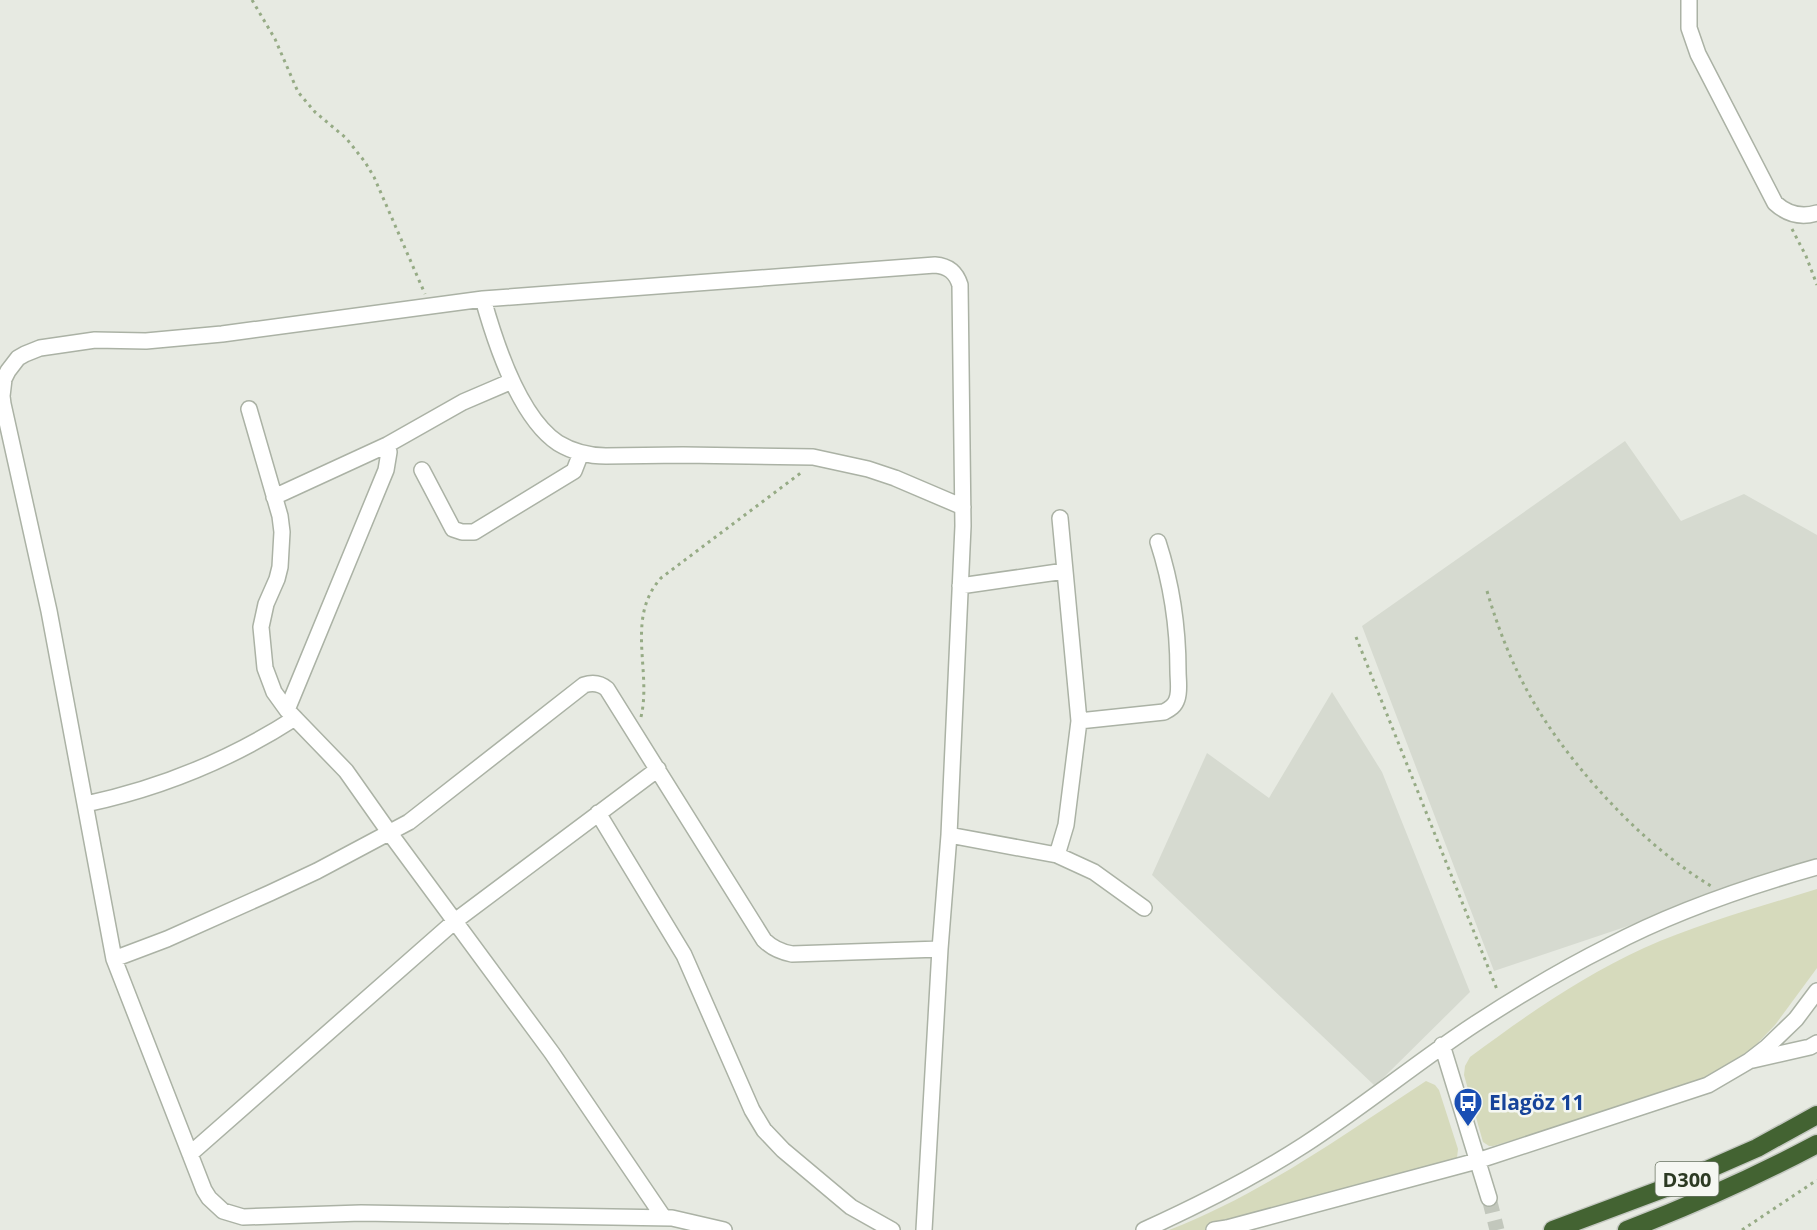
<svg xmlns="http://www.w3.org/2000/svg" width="1817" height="1230" viewBox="0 0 1817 1230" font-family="'Open Sans',sans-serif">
  <rect width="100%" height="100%" fill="#e7eae2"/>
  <!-- built -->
  <path fill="#d6dad0" d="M 1625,441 L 1681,521 L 1744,494 L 1817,535 L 1817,868 L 1735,890 L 1494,971 L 1362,626 Z
    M 1332,692 L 1382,772 L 1470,992 L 1375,1086 L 1152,875 L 1207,753 L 1269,798 Z"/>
  <!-- green -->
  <path fill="#d6dabc" d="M 1817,889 L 1817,968 L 1775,1025 L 1749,1052 L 1717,1073 L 1681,1090 L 1493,1146 L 1489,1146 L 1483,1142 L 1464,1075 L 1465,1066 L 1470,1057 C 1525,1016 1581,977 1644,948 C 1700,923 1759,907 1817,889 Z
    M 1426,1081 L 1435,1085 L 1439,1090 L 1458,1149 L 1457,1158 L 1453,1162 L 1229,1225 L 1205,1230 L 1169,1230 C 1262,1194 1343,1135 1426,1081 Z"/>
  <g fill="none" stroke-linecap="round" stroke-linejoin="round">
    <!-- minor-tunnel -->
    <path stroke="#c2c7bc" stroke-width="15" stroke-dasharray="15 8" stroke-linecap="butt" d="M 1489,1198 L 1497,1230"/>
    <!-- minor casing -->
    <g stroke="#abb2a5" stroke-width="18">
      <path id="minor" d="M 1689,0 L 1689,28 L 1698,54 L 1775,203 C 1787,214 1801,218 1817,213
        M 483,299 C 495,342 519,417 558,443 C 573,452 589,456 606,456 L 683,455 L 813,457 L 868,469 L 895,478 L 963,507
        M 249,409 L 280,516 L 282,532 L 280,567 L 277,579 L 266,604 L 261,627 L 265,668 L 274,692 L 287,710 L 346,771 L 389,832 L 552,1053 L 664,1218
        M 422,470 L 453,529 L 462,532 L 474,532 L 574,471 L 581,453
        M 274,497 L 387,445 L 463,402 L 512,381
        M 1060,518 L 1065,571
        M 960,586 L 1065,571 L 1079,721 L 1066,825 L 1057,855
        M 287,710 L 386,470 L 389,452 L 387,445
        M 1079,721 L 1164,712 C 1170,709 1175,706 1177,699 C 1180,691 1178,680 1178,671 C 1178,626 1172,585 1158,542
        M 86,804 C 161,788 230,760 295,718
        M 598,813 L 684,955 L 752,1110 L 764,1130 L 783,1150 L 851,1207 L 892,1230
        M 949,835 L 1057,855 L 1094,872 L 1144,908
        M 114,959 L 167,939 L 270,893 L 317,871 L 409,822 L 584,685 C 593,682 600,683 607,689 L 764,940 C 772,948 781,952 792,954 L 940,949
        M 1442,1045 L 1489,1198
        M 1753,1060 L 1810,1047 L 1817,1043
        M 190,1154 L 455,921 L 658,769
        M 724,1230 L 672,1218 L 361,1213 L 243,1217 L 223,1211 L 209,1198 L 204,1190 L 114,959 L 49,611 L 3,404 L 2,396 L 4,379 L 8,371 L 18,358 L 25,354 L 40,348 L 95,340 L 146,341 L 222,334 L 483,299 L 935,265 C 948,266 956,272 960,285 L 963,526 L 949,835 L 940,949 L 924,1230
        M 1144,1230 C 1199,1205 1253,1178 1304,1145 C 1363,1107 1417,1062 1475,1024 C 1518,996 1563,969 1609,946 C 1675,911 1746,887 1817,867
        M 1214,1230 L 1227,1228 L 1477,1161 L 1708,1085 L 1749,1061 L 1767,1047 L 1796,1019 L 1817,991"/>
    </g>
    <!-- highway casing -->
    <g stroke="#c4c8c1" stroke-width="21">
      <path id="highway" d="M 1553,1230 L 1668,1187 L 1757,1148 L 1817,1115
        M 1627,1230 C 1692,1205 1755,1177 1817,1144"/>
    </g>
    <!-- path -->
    <path stroke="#96ab85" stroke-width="3" stroke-dasharray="3 4.5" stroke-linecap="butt" d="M 252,0 L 275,39 L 298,92 L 315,112 L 346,138 L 365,162 L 374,177 L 425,294
      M 1792,229 L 1806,256 L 1817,285
      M 1487,591 C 1511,672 1541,724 1597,788 C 1631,826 1667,859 1711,886
      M 1356,637 L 1498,992
      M 641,717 C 652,671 625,618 661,578 L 802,472
      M 1742,1230 L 1817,1180"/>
    <!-- minor -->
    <use href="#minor" stroke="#fff" stroke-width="15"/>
    <!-- highway -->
    <use href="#highway" stroke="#436332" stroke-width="18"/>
  </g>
  <!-- icons -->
  <defs>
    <g id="bus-pin" transform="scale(1.5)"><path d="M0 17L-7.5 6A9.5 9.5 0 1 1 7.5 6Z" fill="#1a4fb4" stroke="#f5f7f2"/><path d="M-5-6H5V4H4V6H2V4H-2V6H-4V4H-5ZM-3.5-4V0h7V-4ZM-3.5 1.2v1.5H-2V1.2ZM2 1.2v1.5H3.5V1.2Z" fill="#fff"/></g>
  </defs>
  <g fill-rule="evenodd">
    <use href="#bus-pin" x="1468" y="1102"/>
  </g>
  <g text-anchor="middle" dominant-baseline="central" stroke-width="5" stroke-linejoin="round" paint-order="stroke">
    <!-- shield labels -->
    <rect fill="#f5f7f2" stroke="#687361" stroke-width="1.5" x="1655.5" y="1162" width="63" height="34" rx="4.5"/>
    <g font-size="20" font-weight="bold" fill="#2c3a23">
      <text x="1687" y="1179">D300</text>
    </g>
    <!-- transit labels -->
    <g font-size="21" font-weight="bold" fill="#164399" stroke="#f5f7f2" text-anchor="start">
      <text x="1489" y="1102">Elagöz 11</text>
    </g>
  </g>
</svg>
